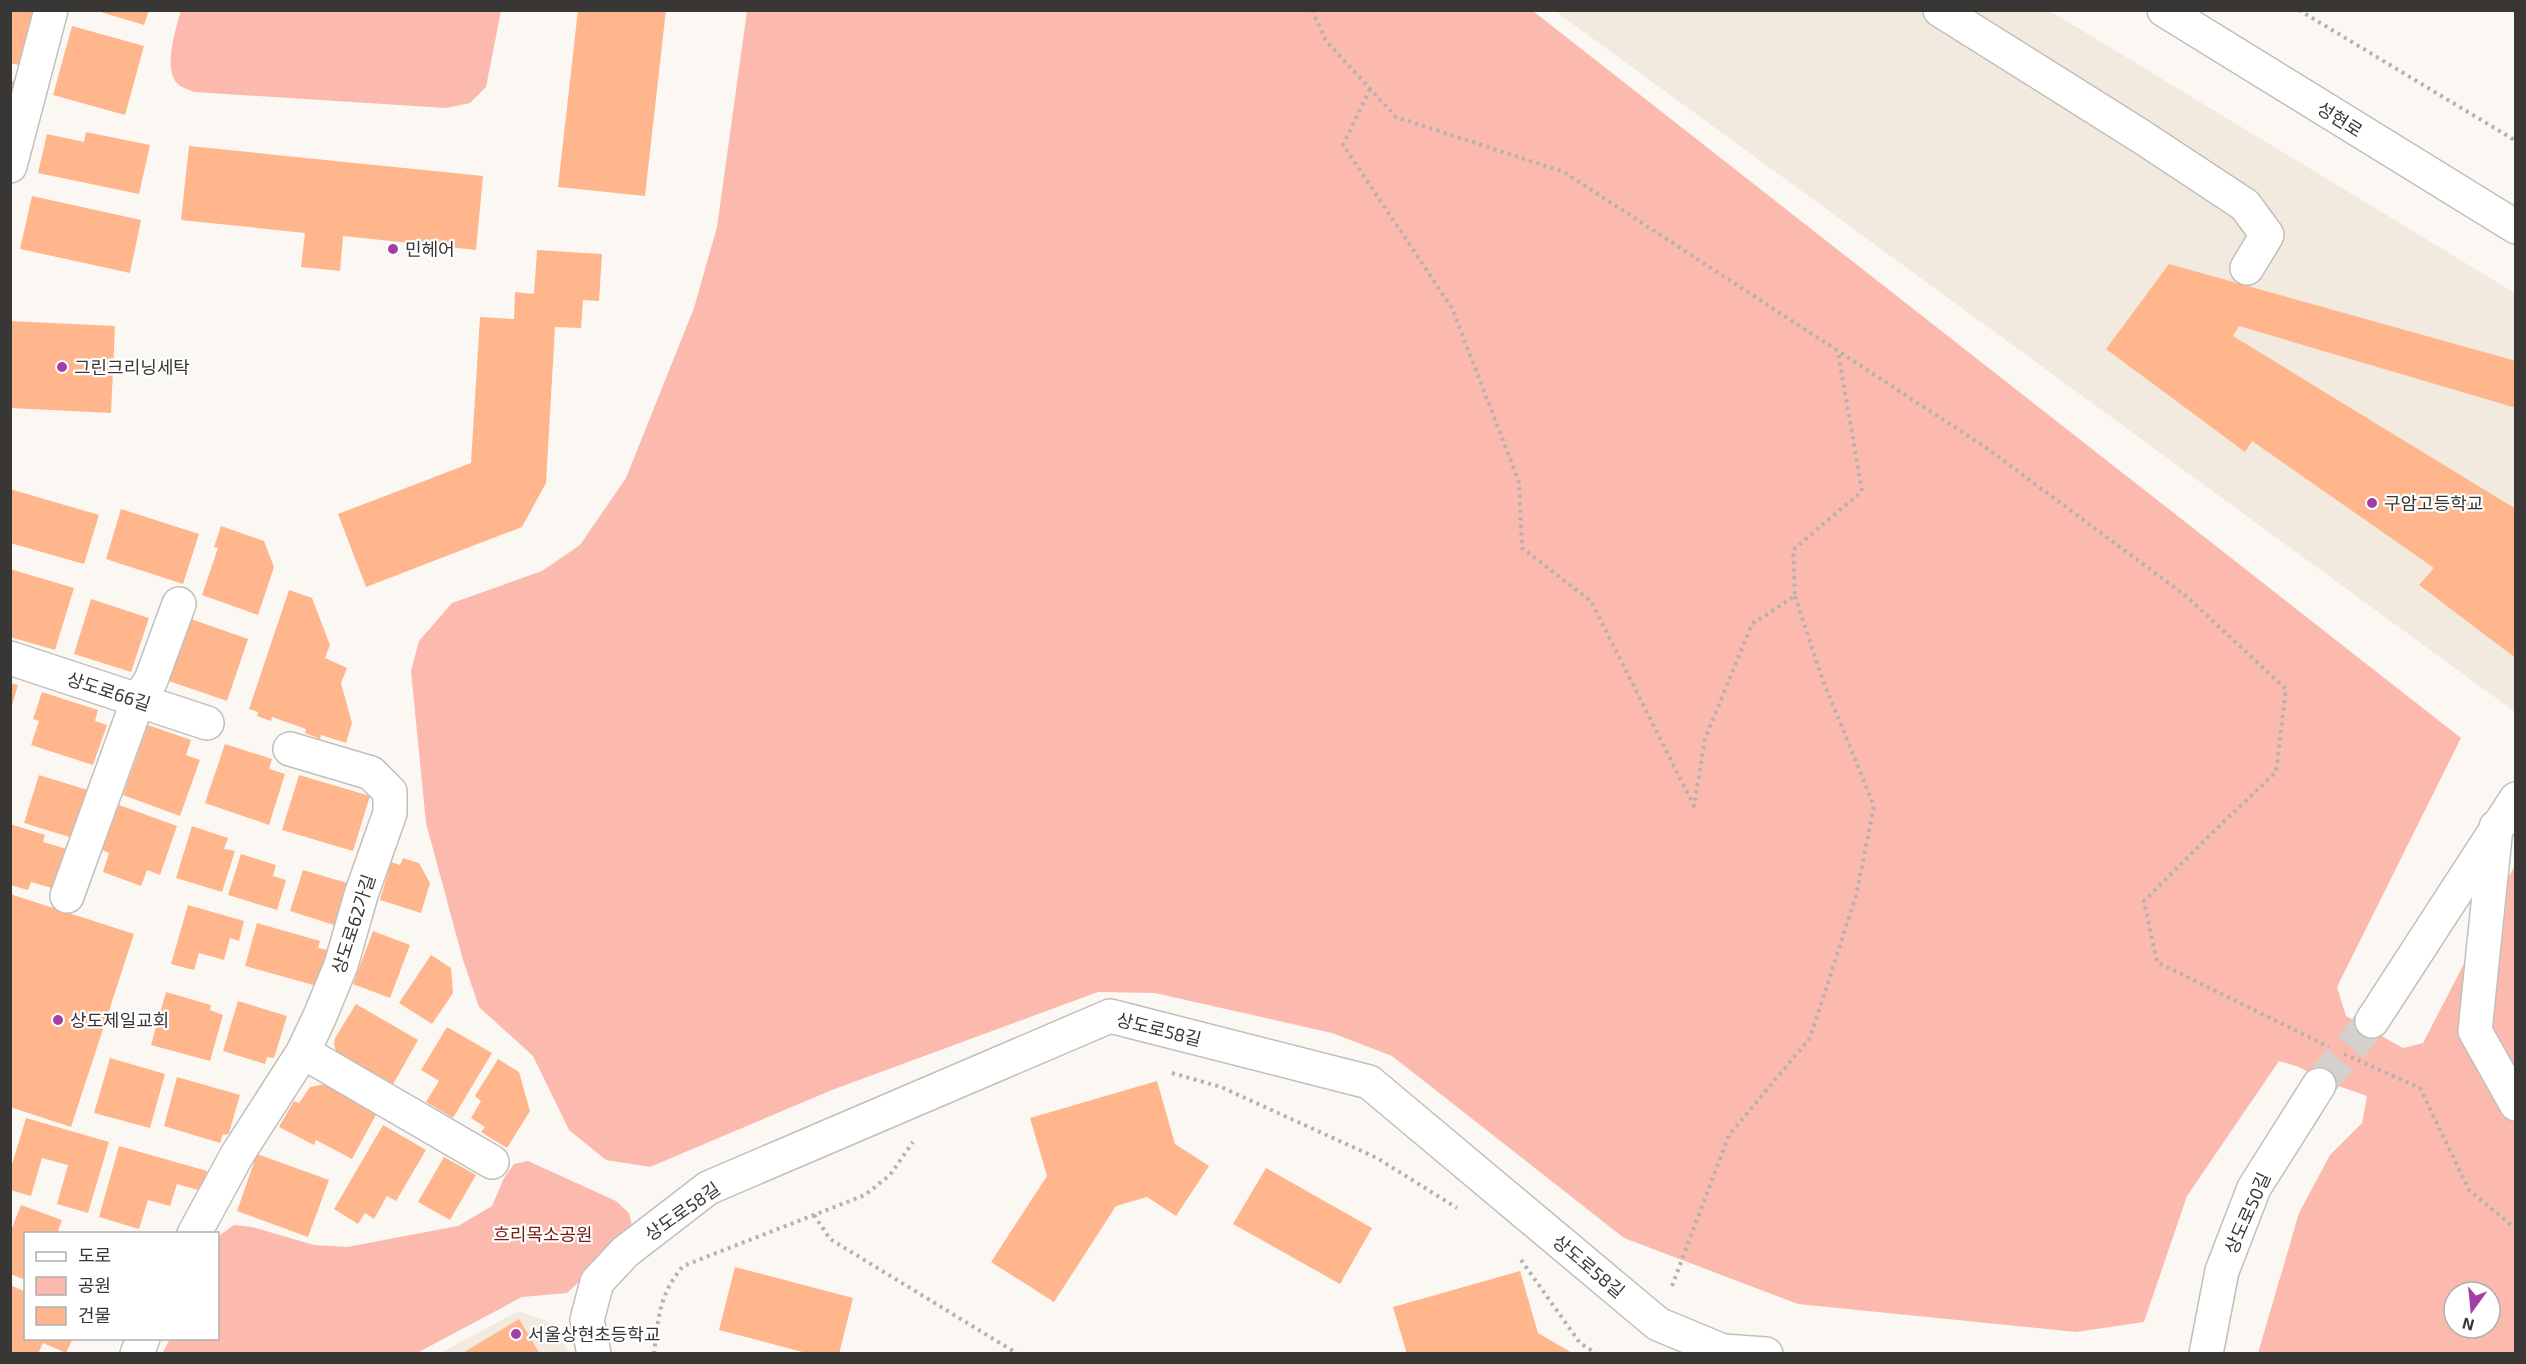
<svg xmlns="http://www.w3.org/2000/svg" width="2526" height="1364" viewBox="0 0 2526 1364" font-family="'Exo 2','Noto Sans KR',sans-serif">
  <rect width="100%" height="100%" fill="#fbf8f3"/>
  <!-- built -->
  <path fill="#f3eadf" d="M 1555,11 L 2050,11 L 2515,293 L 2515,712 Z
    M 519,1311 L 547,1321 L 570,1353 L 438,1354 Z"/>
  <!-- green -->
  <path fill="#fcbaae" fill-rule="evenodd" d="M 181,10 L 501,10 L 501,11 L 486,87 L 470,103 L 446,108 L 194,92 C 190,90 184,88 180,86 C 161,72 176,29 181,10 Z
    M 747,11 L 1533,11 L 2461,738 L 2337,987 L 2346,1016 L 2403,1048 L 2423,1043 L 2515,865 L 2515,1353 L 2258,1353 L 2299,1213 L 2330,1155 L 2362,1123 L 2367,1096 L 2324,1081 L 2299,1067 L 2279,1061 L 2187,1196 L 2144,1322 L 2076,1332 L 1798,1304 L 1624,1238 L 1392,1056 L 1332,1033 L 1155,993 L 1098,992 L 832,1090 L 650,1167 L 606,1160 L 569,1130 L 533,1056 L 479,1007 L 463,960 L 426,823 L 411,671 L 419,641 L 452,603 L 542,571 L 580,545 L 626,478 L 694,308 L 717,227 ZM 2454,1292 L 2490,1292 L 2490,1328 L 2454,1328 Z
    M 528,1161 L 616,1201 L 629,1213 L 632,1225 L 623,1241 L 567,1293 L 522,1297 L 417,1353 L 162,1354 L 170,1339 L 218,1338 L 218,1240 L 220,1235 L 234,1225 L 252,1227 L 314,1245 L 347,1247 L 458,1226 L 492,1206 L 504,1178 L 514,1164 Z"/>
  <!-- building -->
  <path fill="#ffb68c" d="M 10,10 L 39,10 L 23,66 L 10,63 Z
    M 94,10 L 149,10 L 144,25 Z
    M 578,10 L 666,10 L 645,196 L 558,187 Z
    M 72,26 L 144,46 L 125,115 L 53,95 Z
    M 10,80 L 15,82 L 11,95 L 10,95 Z
    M 86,132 L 150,145 L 139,194 L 38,173 L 47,134 L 84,142 Z
    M 189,146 L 483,176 L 476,250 L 343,236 L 340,271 L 301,267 L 305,233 L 181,220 Z
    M 32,196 L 141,220 L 130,273 L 20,249 Z
    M 537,250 L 602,254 L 599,301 L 583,300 L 581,328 L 555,327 L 546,483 L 522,527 L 366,587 L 338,514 L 471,463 L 480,317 L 514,319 L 515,292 L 534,294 Z
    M 2169,264 L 2516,361 L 2516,408 L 2239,326 L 2233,336 L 2516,509 L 2516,653 L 2513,656 L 2419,585 L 2434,568 L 2252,441 L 2245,452 L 2106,349 Z
    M 10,321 L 115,326 L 111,413 L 10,408 Z
    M 10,489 L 99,515 L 84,564 L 10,543 Z
    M 121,509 L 199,534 L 183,584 L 106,559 Z
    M 221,526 L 264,541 L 274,567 L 258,615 L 202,595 L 218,548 L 214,547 Z
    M 10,569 L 74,588 L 55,650 L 10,637 Z
    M 289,590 L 312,598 L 330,645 L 325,658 L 347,668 L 341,683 L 352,723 L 346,743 L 321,735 L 320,739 L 305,733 L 306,729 L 272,717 L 271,721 L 257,716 L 258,712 L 249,709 Z
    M 91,599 L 149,618 L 131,672 L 74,654 Z
    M 188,618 L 248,639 L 227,701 L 166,680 Z
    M 10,683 L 18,685 L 11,709 L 10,709 Z
    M 42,692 L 98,710 L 95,721 L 107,725 L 93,765 L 31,745 L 39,721 L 33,719 Z
    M 148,725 L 191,740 L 186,755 L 200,760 L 180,816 L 123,795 Z
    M 225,744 L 272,759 L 269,769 L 285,774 L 269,825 L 205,803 Z
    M 39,775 L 91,791 L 76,839 L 24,823 Z
    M 299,775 L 370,796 L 353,851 L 282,830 Z
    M 119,805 L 177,826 L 160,875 L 147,870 L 141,886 L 103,872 L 109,853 L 102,850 Z
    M 10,824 L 45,835 L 43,842 L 67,849 L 55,889 L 31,882 L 28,890 L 10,885 Z
    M 192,826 L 228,838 L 224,849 L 235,851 L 222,892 L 176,878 Z
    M 241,854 L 276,865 L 273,876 L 286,880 L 277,910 L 228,895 Z
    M 403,858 L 419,863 L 430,883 L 421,913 L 380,900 L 391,862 L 400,865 Z
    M 303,870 L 347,883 L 334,925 L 290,911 Z
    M 10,894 L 134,934 L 71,1127 L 10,1107 Z
    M 188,905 L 244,921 L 239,941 L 230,938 L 224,960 L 199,953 L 194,970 L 171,964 Z
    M 257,923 L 320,941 L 318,948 L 328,950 L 317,986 L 245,966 Z
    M 373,931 L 410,945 L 390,998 L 353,984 Z
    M 431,955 L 451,968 L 453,993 L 432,1024 L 399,1003 Z
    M 166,992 L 211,1005 L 210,1010 L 223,1015 L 210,1061 L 151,1045 Z
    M 238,1001 L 287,1016 L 274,1058 L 267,1057 L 265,1064 L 223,1051 Z
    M 356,1004 L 418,1040 L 392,1086 L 341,1056 L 336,1051 L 334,1044 L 335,1038 Z
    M 447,1027 L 492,1053 L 453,1118 L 426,1102 L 439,1081 L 421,1070 Z
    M 110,1058 L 165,1074 L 150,1128 L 94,1113 Z
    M 498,1059 L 519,1072 L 530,1111 L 507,1148 L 481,1132 L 485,1127 L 471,1118 L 481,1101 L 475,1096 Z
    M 177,1077 L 240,1095 L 229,1133 L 226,1135 L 223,1134 L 220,1143 L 164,1126 Z
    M 1157,1081 L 1175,1144 L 1209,1166 L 1176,1216 L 1147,1197 L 1116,1206 L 1054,1302 L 991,1262 L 1047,1176 L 1030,1118 Z
    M 325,1084 L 377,1113 L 352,1159 L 316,1140 L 314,1145 L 279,1127 L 294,1101 L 299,1103 L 310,1087 Z
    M 26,1118 L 109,1142 L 88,1213 L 57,1204 L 68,1165 L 42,1158 L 31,1196 L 10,1190 L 10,1171 Z
    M 383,1125 L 426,1150 L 396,1201 L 387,1196 L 374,1219 L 365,1213 L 358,1224 L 334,1209 Z
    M 119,1146 L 207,1171 L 201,1191 L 177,1184 L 170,1206 L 148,1200 L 139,1229 L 99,1217 Z
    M 257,1154 L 329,1180 L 308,1237 L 237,1211 Z
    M 444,1157 L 476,1175 L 450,1220 L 418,1202 Z
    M 1266,1168 L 1372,1228 L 1340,1284 L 1233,1224 Z
    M 21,1205 L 62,1220 L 57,1234 L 26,1234 L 26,1280 L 10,1274 L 10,1233 Z
    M 735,1267 L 853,1298 L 839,1354 L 810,1354 L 719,1330 Z
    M 1520,1271 L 1538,1333 L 1574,1354 L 1407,1354 L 1393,1307 Z
    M 10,1285 L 26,1292 L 26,1338 L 73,1338 L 66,1353 L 43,1343 L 38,1354 L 10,1354 Z
    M 519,1319 L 540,1354 L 461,1354 Z"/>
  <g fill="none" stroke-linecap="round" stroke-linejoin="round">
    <!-- minor-tunnel -->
    <path stroke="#d4d1cd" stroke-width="33" stroke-dasharray="33 16" stroke-linecap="butt" d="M 2319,1085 L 2372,1021"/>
    <!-- minor casing -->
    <g stroke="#c2bfba" stroke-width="36">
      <path id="minor" d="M 1940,10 L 2142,137 L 2245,205 L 2267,235 L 2247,268
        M 2164,10 L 2516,227
        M 10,166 L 51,10
        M 10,658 L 207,723
        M 2496,827 L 2475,1031 L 2516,1104
        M 67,896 L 138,700 L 151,680 L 179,604
        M 2372,1021 L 2516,799
        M 303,1052 L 492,1162
        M 194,1234 L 237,1155 L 303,1052 L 320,1016 L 341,965 L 361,895 L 390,813 L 390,792 L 371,773 L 290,749
        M 137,1354 L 143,1338
        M 594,1354 L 587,1320 L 597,1282 L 625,1252 L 708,1188 L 1110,1016 L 1369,1082 L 1658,1324 L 1723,1351 L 1766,1354
        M 2206,1354 L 2222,1271 L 2254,1188 L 2319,1085"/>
    </g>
    <!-- path -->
    <path stroke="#b4b2ae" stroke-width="4" stroke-dasharray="3 4.5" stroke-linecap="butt" d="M 1312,10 L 1326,41 L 1396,117 L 1564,172 L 1985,447 L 2186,596 L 2286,689 L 2276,772 L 2211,834 L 2144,901 L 2157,962 L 2329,1047
      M 2299,10 L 2516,141
      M 1370,89 L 1343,145 L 1452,308 L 1519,482 L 1522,548 L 1591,601 L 1694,806 L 1705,739 L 1752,624 L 1795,596 L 1793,550 L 1862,491 L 1838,352
      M 2344,1054 L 2420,1088 L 2469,1190 L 2516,1229
      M 1172,1073 L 1221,1087 L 1377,1158 L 1457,1208
      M 814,1215 L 830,1239 L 1018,1354
      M 1521,1260 L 1580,1343 L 1597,1354
      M 1672,1286 L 1729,1135 L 1810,1038 L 1856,896 L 1874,806 L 1822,678 L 1795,596
      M 654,1354 C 658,1318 659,1295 683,1266 L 865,1195 L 890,1175 L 913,1142"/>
    <!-- minor -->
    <use href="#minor" stroke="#fff" stroke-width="33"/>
  </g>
  <!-- markers -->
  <g fill="#a23fa5" stroke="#fff" stroke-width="2">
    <circle cx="393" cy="249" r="6"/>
    <circle cx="62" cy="367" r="6"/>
    <circle cx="2372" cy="503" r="6"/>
    <circle cx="58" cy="1020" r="6"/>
    <circle cx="516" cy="1334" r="6"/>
  </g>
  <g text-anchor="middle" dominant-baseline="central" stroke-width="4.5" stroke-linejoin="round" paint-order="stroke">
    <!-- street labels -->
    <g font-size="18" fill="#393735" stroke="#fff">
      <text transform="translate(2340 119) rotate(32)">성현로</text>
      <text transform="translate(109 691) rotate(18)">상도로66길</text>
      <text transform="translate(353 924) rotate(-72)">상도로62가길</text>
      <text transform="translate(1159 1029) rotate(14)">상도로58길</text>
      <text transform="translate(682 1211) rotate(-35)">상도로58길</text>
      <text transform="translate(2247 1213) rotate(-66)">상도로50길</text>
      <text transform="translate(1589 1266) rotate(40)">상도로58길</text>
    </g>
    <!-- poi labels -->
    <g font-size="18" fill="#393735" stroke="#fff" text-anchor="start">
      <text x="405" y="249">민헤어</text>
      <text x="74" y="367">그린크리닝세탁</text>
      <text x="2384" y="503">구암고등학교</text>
      <text x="70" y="1020">상도제일교회</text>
      <text x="528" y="1334">서울상현초등학교</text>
    </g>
    <!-- park labels -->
    <g font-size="18" fill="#78190f" stroke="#fff">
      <text x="543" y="1234">흐리목소공원</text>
    </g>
  </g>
  <!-- border -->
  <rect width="2526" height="1364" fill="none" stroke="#393735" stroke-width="24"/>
  <!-- legend -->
  <rect x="24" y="1232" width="195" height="108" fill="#ffffff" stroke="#b0afae" stroke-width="1.5"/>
  <rect x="36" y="1252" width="30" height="9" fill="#ffffff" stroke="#b0afae" stroke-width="1.5"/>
  <text x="78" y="1262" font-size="18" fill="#393735">도로</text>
  <rect x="36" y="1277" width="30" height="18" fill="#fcbaae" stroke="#b0afae" stroke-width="1.5"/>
  <text x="78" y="1292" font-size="18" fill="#393735">공원</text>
  <rect x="36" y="1307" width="30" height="18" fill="#ffb68c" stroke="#b0afae" stroke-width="1.5"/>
  <text x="78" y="1322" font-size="18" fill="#393735">건물</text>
  <!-- north arrow -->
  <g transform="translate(2472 1310) rotate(195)"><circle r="28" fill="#ffffff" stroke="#b0afae" stroke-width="1.5"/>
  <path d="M0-4.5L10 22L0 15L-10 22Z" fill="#a23fa5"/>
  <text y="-9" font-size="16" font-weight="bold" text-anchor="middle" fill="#393735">N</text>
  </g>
</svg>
